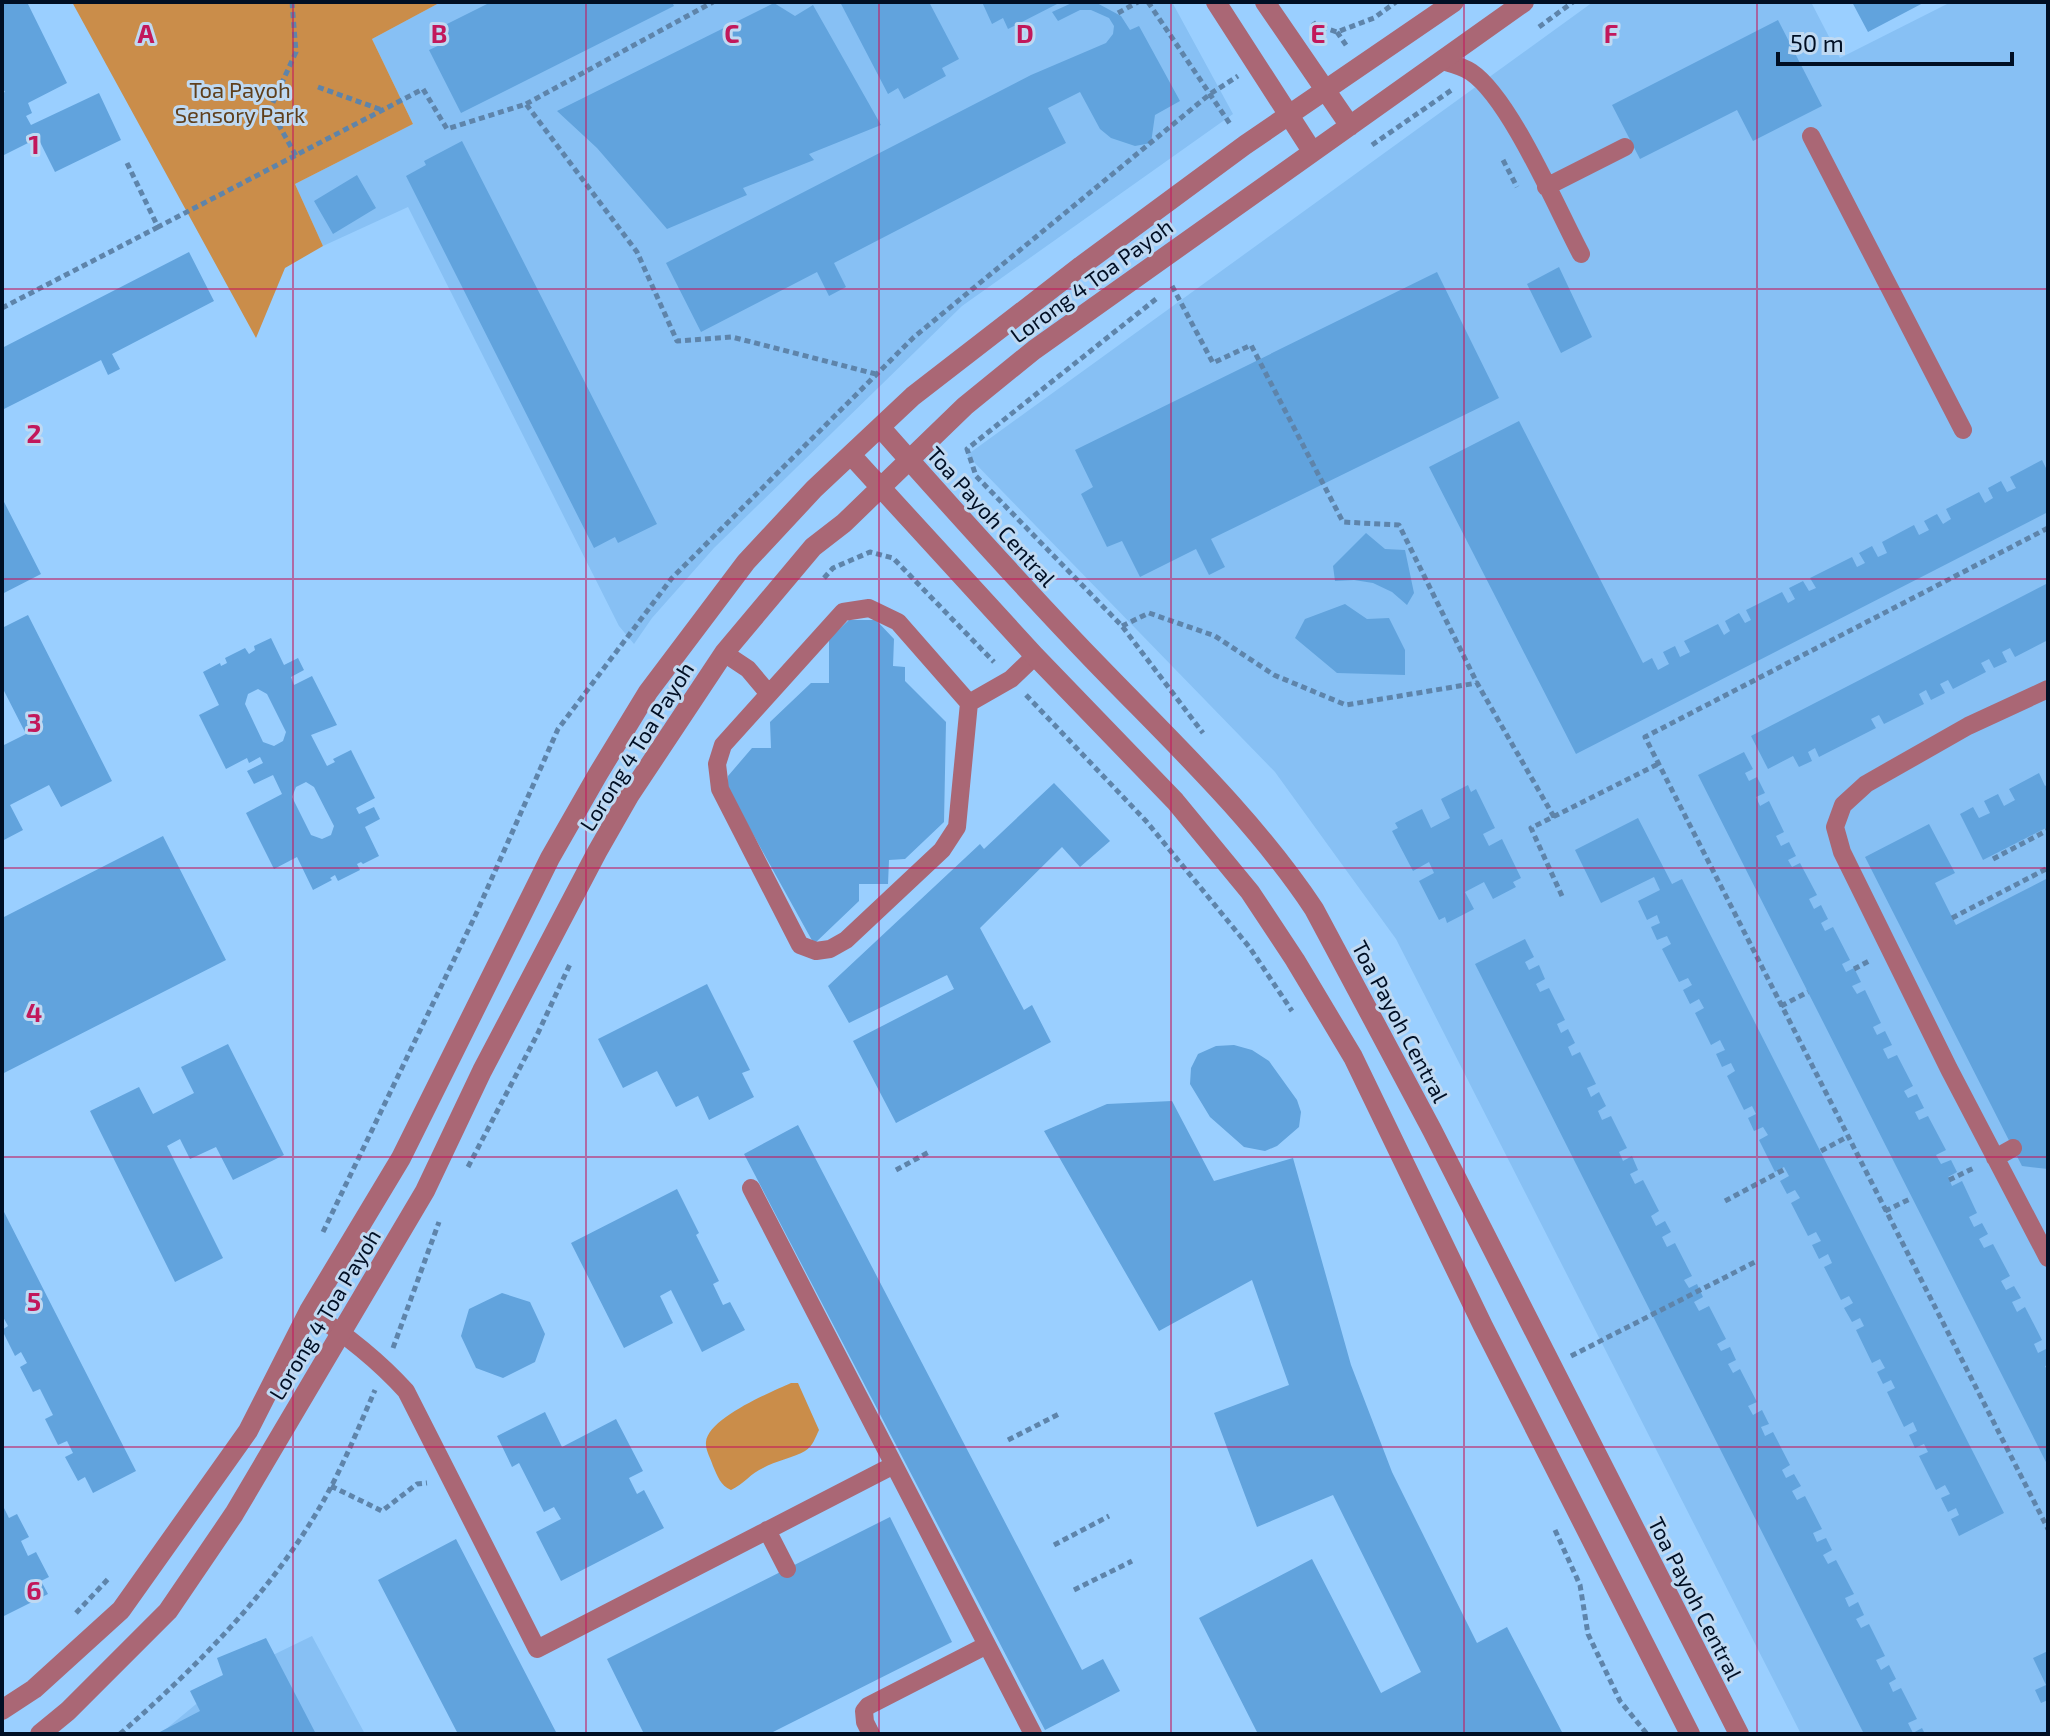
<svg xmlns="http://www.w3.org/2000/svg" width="2050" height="1736" viewBox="0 0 2050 1736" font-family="'Exo 2',sans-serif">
  <rect width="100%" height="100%" fill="#9acfff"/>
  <!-- built -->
  <path fill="#87c0f4" d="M 441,2 L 1172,2 L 1233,114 L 962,306 L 714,548 L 652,618 L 634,644 L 619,626 L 408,207 L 323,246 L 295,184 L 413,124 L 372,39 Z
    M 1593,2 L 1811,2 L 1840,58 L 1951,2 L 2048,2 L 2048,1734 L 1801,1734 L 1396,939 L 1275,772 L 967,455 Z
    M 312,1636 L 365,1734 L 160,1734 L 230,1676 Z"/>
  <!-- green -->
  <path fill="#ca8d4a" d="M 72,2 L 441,2 L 372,39 L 413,124 L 295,184 L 323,246 L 285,268 L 256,338 Z
    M 791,1383 L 798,1383 L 819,1430 C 815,1438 813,1446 805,1451 C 795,1457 775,1461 763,1468 C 751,1473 744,1484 731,1490 C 720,1485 718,1477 713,1466 C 711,1459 705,1450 706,1442 C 708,1418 771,1392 791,1383 Z"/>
  <!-- building -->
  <path fill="#61a3dd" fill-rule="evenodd" d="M 2,2 L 27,2 L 67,83 L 28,103 L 32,113 L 26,116 L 31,125 L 99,93 L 121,140 L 55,172 L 38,138 L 2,156 L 2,93 L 5,92 L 2,87 Z
    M 491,2 L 672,2 L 674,6 L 461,113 L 429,50 L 442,44 L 435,30 Z
    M 840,2 L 929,2 L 959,59 L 942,68 L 946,76 L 904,99 L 898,88 L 888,94 Z
    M 982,2 L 1061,2 L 1008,29 L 1003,18 L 992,24 Z
    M 1074,2 L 1095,2 L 1121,16 L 1130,30 L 1139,26 L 1180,101 L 1155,115 L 1151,143 L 1135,146 L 1111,138 L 1100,129 L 1080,92 L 1048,108 L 1066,143 L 834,263 L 846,287 L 829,296 L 817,272 L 701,332 L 666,263 L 1031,75 L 1106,43 L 1113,34 L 1114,26 L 1109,18 L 1091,10 L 1080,10 L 1058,21 L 1052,12 Z
    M 1852,2 L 1925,2 L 1868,32 Z
    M 774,3 L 795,16 L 813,5 L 881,125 L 809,154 L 814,160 L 743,188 L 747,195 L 667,229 L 597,148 L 557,111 Z
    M 1778,20 L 1822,106 L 1753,141 L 1737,110 L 1640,159 L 1612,105 Z
    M 462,141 L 657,524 L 618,543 L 615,537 L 594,548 L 406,176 L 426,165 L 424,161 Z
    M 357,175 L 376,208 L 333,234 L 314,201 Z
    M 189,252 L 214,301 L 112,354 L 120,369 L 108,375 L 101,360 L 2,410 L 2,348 Z
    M 1559,267 L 1592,337 L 1561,353 L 1527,284 Z
    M 1437,272 L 1499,398 L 1211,539 L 1225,567 L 1209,575 L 1196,549 L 1140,577 L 1122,541 L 1107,547 L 1081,494 L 1093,487 L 1075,450 Z
    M 1519,421 L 1643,663 L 1652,658 L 1658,670 L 1669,664 L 1663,652 L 1675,646 L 1680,657 L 1690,652 L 1684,641 L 1718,624 L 1724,635 L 1730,631 L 1725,621 L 1739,613 L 1745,623 L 1751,620 L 1746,610 L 1782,592 L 1788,603 L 1795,599 L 1789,588 L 1803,581 L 1809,591 L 1816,588 L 1810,578 L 1852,557 L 1857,567 L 1865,563 L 1859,553 L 1872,546 L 1878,557 L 1887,553 L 1882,542 L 1914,525 L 1919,535 L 1929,530 L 1924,521 L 1937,514 L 1943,524 L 1951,519 L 1946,509 L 1979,492 L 1985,503 L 1993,498 L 1988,488 L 2001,481 L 2007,492 L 2016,488 L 2010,477 L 2042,460 L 2048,472 L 2048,512 L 1576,754 L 1429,467 Z
    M 2,498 L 41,574 L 2,594 Z
    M 1366,533 L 1385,549 L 1405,550 L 1414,593 L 1407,605 L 1392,592 L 1373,583 L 1354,580 L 1335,581 L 1333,566 Z
    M 2048,583 L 2048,630 L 2046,631 L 2048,640 L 2015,657 L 2010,648 L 2002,652 L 2007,662 L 1994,668 L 1989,659 L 1981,663 L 1986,672 L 1953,689 L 1948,680 L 1940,684 L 1945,693 L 1931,700 L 1926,690 L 1919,694 L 1924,704 L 1884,724 L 1879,715 L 1871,719 L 1876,728 L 1819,757 L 1815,748 L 1808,752 L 1812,761 L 1799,767 L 1793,756 L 1768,769 L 1751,736 Z
    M 1345,604 L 1367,619 L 1389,618 L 1405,650 L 1405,675 L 1337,673 L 1295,638 L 1305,619 Z
    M 28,615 L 112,781 L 61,807 L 49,785 L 10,805 L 23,830 L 2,841 L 2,746 L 26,734 L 2,687 L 2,628 Z
    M 849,620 L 876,620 L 894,639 L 893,666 L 905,667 L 905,681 L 946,722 L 944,822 L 905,859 L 889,860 L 888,884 L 859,884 L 859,901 L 814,944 L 728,789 L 728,776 L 752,748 L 771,748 L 770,722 L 811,683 L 829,683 L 829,639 Z
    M 271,638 L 284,665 L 298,658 L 304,670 L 291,677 L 294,685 L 312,676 L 337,725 L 311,735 L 327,766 L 335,762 L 333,759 L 351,750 L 375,798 L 356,808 L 359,814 L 374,807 L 380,819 L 365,827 L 379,856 L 363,864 L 361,862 L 357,864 L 360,870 L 338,881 L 335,875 L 330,878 L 332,880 L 313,890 L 297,857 L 274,869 L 246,813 L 282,794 L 273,775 L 254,784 L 247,771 L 263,763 L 260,757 L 249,763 L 247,758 L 226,769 L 199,715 L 219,705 L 203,672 L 220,663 L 221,666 L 227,663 L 225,658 L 245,648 L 249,654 L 255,650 L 254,646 ZM 258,689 L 267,694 L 286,732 L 283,741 L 274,746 L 263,742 L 245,704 L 248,694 ZM 306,782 L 314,787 L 334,826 L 331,835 L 322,839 L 311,835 L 292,797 L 296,787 Z
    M 1744,752 L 1753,769 L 1745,773 L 1749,781 L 1757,777 L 1765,793 L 1756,797 L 1760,806 L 1769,801 L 1784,832 L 1776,836 L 1781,846 L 1789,842 L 1796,856 L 1788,860 L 1792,867 L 1800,863 L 1817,895 L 1809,899 L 1814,909 L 1821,905 L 1828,919 L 1821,923 L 1825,931 L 1833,927 L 1850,960 L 1842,964 L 1846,972 L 1854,968 L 1861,982 L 1852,986 L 1857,994 L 1865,990 L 1881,1023 L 1873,1027 L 1877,1035 L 1885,1031 L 1892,1045 L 1883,1049 L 1888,1059 L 1897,1055 L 1913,1086 L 1904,1091 L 1908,1098 L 1917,1094 L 1924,1108 L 1915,1112 L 1919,1120 L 1928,1116 L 1946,1150 L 1936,1155 L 1941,1164 L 1951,1160 L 1957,1172 L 1948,1177 L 1952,1186 L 1962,1181 L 1977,1213 L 1969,1217 L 1974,1227 L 1982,1223 L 1988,1234 L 1979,1239 L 1984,1248 L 1993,1244 L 2010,1276 L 2001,1281 L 2006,1290 L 2014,1286 L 2021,1298 L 2012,1302 L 2017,1312 L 2025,1307 L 2042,1340 L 2034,1344 L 2038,1353 L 2046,1349 L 2048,1352 L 2048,1365 L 2045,1366 L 2048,1372 L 2048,1466 L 1698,775 Z
    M 2039,773 L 2045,786 L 2048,784 L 2048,827 L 1983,860 L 1960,814 L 1973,807 L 1979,818 L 1990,813 L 1984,801 L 1998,794 L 2004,806 L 2015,800 L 2009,789 Z
    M 1054,783 L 1110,841 L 1080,867 L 1062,847 L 980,928 L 1024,1010 L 1032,1005 L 1051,1042 L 896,1123 L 853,1041 L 954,989 L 947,975 L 849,1023 L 828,986 L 980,844 L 984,849 Z
    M 1468,785 L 1471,792 L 1476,789 L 1495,828 L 1483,834 L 1489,846 L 1502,839 L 1521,878 L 1513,882 L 1516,887 L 1493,899 L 1484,882 L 1465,892 L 1474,909 L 1447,923 L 1445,917 L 1439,920 L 1419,881 L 1434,873 L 1429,862 L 1413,871 L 1392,831 L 1398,828 L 1395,823 L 1422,809 L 1431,828 L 1450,818 L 1441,799 Z
    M 1638,818 L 1672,884 L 1682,879 L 2004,1513 L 1959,1536 L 1951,1519 L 1959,1515 L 1956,1508 L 1948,1512 L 1941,1498 L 1950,1494 L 1945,1485 L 1936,1490 L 1919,1456 L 1928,1452 L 1924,1444 L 1915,1448 L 1909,1435 L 1917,1431 L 1913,1422 L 1904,1427 L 1887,1392 L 1895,1388 L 1891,1380 L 1883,1384 L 1877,1372 L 1885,1368 L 1880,1359 L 1872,1363 L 1856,1330 L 1864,1326 L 1860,1318 L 1852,1322 L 1844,1308 L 1853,1303 L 1849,1296 L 1841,1300 L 1824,1267 L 1832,1263 L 1828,1254 L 1819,1259 L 1812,1245 L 1821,1241 L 1816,1232 L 1808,1236 L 1791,1203 L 1800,1198 L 1795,1190 L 1787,1194 L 1780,1181 L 1789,1176 L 1784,1167 L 1775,1172 L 1759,1140 L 1768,1135 L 1763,1127 L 1754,1131 L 1748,1118 L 1756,1114 L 1752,1106 L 1744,1110 L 1727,1076 L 1735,1071 L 1731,1063 L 1722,1067 L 1716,1054 L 1725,1050 L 1720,1040 L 1711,1045 L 1695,1013 L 1704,1008 L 1699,999 L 1690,1004 L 1683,990 L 1692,985 L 1688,978 L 1679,982 L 1662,949 L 1671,944 L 1667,936 L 1657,940 L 1651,927 L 1660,923 L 1657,915 L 1647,920 L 1638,901 L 1660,890 L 1654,877 L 1601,903 L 1575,850 Z
    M 1929,824 L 1955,873 L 1935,883 L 1956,925 L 2048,878 L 2048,1169 L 2022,1166 L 1865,857 Z
    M 163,836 L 226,960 L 2,1074 L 2,918 Z
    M 1525,939 L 1534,957 L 1525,962 L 1529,970 L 1539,965 L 1545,979 L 1536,984 L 1540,992 L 1549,988 L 1565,1020 L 1557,1024 L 1561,1033 L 1568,1029 L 1575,1043 L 1568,1047 L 1572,1056 L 1580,1052 L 1596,1084 L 1587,1088 L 1591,1097 L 1599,1092 L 1606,1106 L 1598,1111 L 1602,1120 L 1611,1116 L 1627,1148 L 1619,1152 L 1623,1161 L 1632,1156 L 1638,1170 L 1630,1174 L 1635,1184 L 1643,1180 L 1659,1211 L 1651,1216 L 1656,1226 L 1665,1221 L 1671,1232 L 1662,1237 L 1667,1247 L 1675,1243 L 1692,1276 L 1684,1280 L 1689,1288 L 1697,1284 L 1703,1297 L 1694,1302 L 1699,1311 L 1709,1306 L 1726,1339 L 1717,1344 L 1721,1351 L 1730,1347 L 1736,1360 L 1728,1364 L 1733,1373 L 1740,1369 L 1757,1402 L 1748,1406 L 1753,1415 L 1762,1410 L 1769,1424 L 1761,1427 L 1765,1436 L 1773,1432 L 1790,1465 L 1782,1470 L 1786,1478 L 1794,1474 L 1801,1486 L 1792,1491 L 1797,1500 L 1805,1496 L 1822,1529 L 1813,1533 L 1817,1542 L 1826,1538 L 1832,1550 L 1823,1555 L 1828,1564 L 1836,1560 L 1854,1594 L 1845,1598 L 1849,1607 L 1858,1602 L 1864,1615 L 1856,1619 L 1861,1628 L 1869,1624 L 1885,1656 L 1876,1660 L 1881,1670 L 1889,1665 L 1896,1679 L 1889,1683 L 1893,1692 L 1901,1688 L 1917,1719 L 1908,1723 L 1913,1733 L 1922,1728 L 1925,1734 L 1864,1734 L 1475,964 Z
    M 707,984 L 750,1070 L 742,1073 L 754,1097 L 709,1120 L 698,1096 L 676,1107 L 657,1071 L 623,1088 L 598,1039 Z
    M 228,1044 L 284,1155 L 233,1180 L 216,1147 L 190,1159 L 180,1139 L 167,1146 L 223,1258 L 175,1282 L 90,1111 L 139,1087 L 153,1114 L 194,1093 L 181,1067 Z
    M 1234,1045 L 1252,1050 L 1269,1061 L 1297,1100 L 1301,1112 L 1299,1127 L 1277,1146 L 1265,1151 L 1244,1147 L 1210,1117 L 1190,1084 L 1191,1068 L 1198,1054 L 1216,1046 Z
    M 1172,1101 L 1214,1181 L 1293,1158 L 1351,1365 L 1392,1472 L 1477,1643 L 1507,1627 L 1563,1734 L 1258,1734 L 1199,1618 L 1312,1559 L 1381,1693 L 1421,1672 L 1333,1495 L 1257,1527 L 1214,1413 L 1289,1385 L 1252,1280 L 1159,1331 L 1044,1131 L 1107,1104 Z
    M 798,1125 L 1082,1670 L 1103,1659 L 1120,1691 L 1045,1730 L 744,1154 Z
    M 677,1189 L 699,1233 L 696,1235 L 719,1281 L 713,1284 L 723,1305 L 730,1302 L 745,1330 L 702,1352 L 671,1290 L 660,1296 L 673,1323 L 624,1348 L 571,1243 Z
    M 2,1208 L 136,1471 L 93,1493 L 85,1477 L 78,1481 L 65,1457 L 73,1453 L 67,1441 L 58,1445 L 45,1419 L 53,1415 L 40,1389 L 33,1392 L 20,1367 L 27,1363 L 21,1352 L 15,1356 L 2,1330 L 8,1326 L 2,1315 Z
    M 502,1293 L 530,1302 L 545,1334 L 535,1362 L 503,1378 L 476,1368 L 461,1336 L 469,1309 Z
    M 545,1412 L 562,1447 L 616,1419 L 643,1471 L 629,1478 L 637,1494 L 644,1490 L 664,1528 L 561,1581 L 536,1532 L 561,1519 L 554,1507 L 544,1512 L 519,1463 L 512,1467 L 497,1436 Z
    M 2,1504 L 9,1518 L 17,1514 L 29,1537 L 21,1541 L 28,1556 L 36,1552 L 49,1577 L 41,1581 L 48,1594 L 2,1617 Z
    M 890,1517 L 952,1642 L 769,1734 L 644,1734 L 607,1659 Z
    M 456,1539 L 557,1734 L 458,1734 L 378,1580 Z
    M 266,1638 L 316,1734 L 156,1734 L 200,1711 L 190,1691 L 223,1675 L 217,1658 Z
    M 2048,1651 L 2048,1700 L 2041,1703 L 2035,1690 L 2046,1685 L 2033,1658 Z"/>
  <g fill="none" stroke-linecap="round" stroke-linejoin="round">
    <!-- path -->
    <path stroke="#5e84aa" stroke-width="5" stroke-dasharray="6 4" stroke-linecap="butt" d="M 292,2 L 296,52 L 270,109 L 296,156
      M 1148,2 L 1230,124
      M 1118,13 L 1138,2
      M 1313,22 L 1315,25 L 1337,32 L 1374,18 L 1396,2
      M 1539,27 L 1573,2
      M 1337,32 L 1348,48
      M 318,87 L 382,110
      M 526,104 L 713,2
      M 1372,145 L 1453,89
      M 1503,160 L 1517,187
      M 127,163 L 158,227 L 423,89 L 447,129 L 526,104 L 637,252 L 677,341 L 732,337 L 876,374
      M 1172,286 L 1213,363 L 1251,345 L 1343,522 L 1399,525 L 1477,683
      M 1156,299 L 967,449 L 976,476 L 1122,626 L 1203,733
      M 2,308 L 158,227
      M 2048,528 L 1645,737 L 2048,1529
      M 824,578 L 833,568 L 870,552 L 893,558 L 994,662
      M 1122,626 L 1149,613 L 1215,636 L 1274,675 L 1346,705 L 1477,683 L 1554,817
      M 1026,695 L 1146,821 L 1250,948 L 1292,1011
      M 1993,859 L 2048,830
      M 1562,896 L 1531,828 L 1658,764
      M 1952,918 L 2048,868
      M 1854,969 L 1871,960
      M 1781,1006 L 1808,992
      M 1821,1151 L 1847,1137
      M 468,1167 L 538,1033 L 571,962
      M 896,1170 L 929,1152
      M 1949,1180 L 1976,1167
      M 1725,1201 L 1785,1169
      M 1885,1211 L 1912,1198
      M 323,1232 L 476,914 L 558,729 L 672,578 L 914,337 L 1210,94 L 1238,76
      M 393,1348 L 439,1222
      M 1571,1356 L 1755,1262
      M 1008,1440 L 1059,1414
      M 331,1486 L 382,1511 L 417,1484 L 427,1483
      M 1555,1530 L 1580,1585 L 1588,1634 L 1620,1701 L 1647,1734
      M 1054,1545 L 1109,1516
      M 1074,1590 L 1132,1561
      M 76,1613 L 110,1577
      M 120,1734 C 202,1662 281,1583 332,1485 C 348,1454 361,1422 375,1390"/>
    <!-- service -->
    <path stroke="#aa6775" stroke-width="18" d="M 1442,61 C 1452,64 1462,66 1471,72 C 1510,98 1557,209 1581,254
      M 1811,136 L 1963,430
      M 1546,187 L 1625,147
      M 869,608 L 898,622 L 969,703 L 957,827 L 942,850 L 846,940 L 830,949 L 816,951 L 800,945 L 720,789 L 717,764 L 723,745 L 843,612 Z
      M 724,653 L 748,669 L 769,694
      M 2048,689 L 1968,726 L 1866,784 L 1843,805 L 1835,827 L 1842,852 L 1949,1069 L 2048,1258
      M 969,703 L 1011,679 L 1035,656
      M 1995,1158 L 2013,1148
      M 751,1188 L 1033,1734
      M 309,1311 C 345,1334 377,1359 406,1391 L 537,1649 L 894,1465
      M 767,1530 L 787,1569
      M 871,1734 L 865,1722 L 864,1711 L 868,1706 L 987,1645"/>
    <!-- minor -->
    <path stroke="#aa6775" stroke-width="20" d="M 1216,2 L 1312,151
      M 1265,2 L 1350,126
      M 880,427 C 950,506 1020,584 1093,660 C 1169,739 1253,817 1314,909 L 1432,1130 L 1739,1734
      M 851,455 L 1035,656 L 1175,801 L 1250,892 L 1295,960 L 1353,1057 L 1483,1326 L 1690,1734
      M 2,1710 L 34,1689 L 121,1610 L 248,1431 L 309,1311 L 401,1158 L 550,858 L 598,774 L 648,692 L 746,562 L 814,489 L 913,396 L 1081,266 L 1245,145 L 1454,2
      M 40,1734 L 68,1711 L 168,1611 L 234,1514 L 425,1191 L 482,1071 L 597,852 L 629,796 L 724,653 L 813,547 L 844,523 L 965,406 L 1034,350 L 1524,2"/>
  </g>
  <!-- grid -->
  <path fill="none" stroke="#c2185b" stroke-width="2" stroke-opacity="0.55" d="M 293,2 L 293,1734M 586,2 L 586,1734M 879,2 L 879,1734M 1171,2 L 1171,1734M 1464,2 L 1464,1734M 1757,2 L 1757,1734M 2,289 L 2048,289M 2,579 L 2048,579M 2,868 L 2048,868M 2,1157 L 2048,1157M 2,1447 L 2048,1447"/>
  <g text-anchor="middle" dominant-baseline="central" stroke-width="6" stroke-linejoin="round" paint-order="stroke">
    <!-- park labels -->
    <g font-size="22" fill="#5f3f1c" stroke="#bfd9f2">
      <text x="240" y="89">Toa Payoh<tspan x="240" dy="25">Sensory Park</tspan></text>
    </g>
    <!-- street labels -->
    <g font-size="22" fill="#000f24" stroke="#bfd9f2">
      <text transform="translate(1091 280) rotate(-36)">Lorong 4 Toa Payoh</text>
      <text transform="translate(992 516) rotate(48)">Toa Payoh Central</text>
      <text transform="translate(636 746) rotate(-58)">Lorong 4 Toa Payoh</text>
      <text transform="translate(1401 1021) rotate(62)">Toa Payoh Central</text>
      <text transform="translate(324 1314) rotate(-59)">Lorong 4 Toa Payoh</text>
      <text transform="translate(1696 1598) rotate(63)">Toa Payoh Central</text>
    </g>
  </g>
  <g font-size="26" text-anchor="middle" font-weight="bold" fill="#c2185b" stroke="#bfd9f2" stroke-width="6" stroke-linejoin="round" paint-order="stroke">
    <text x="146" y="43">A</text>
    <text x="439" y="43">B</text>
    <text x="732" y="43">C</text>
    <text x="1025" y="43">D</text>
    <text x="1318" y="43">E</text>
    <text x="1611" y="43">F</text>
    <text x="34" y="154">1</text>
    <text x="34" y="443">2</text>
    <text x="34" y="732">3</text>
    <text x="34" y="1022">4</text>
    <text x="34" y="1311">5</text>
    <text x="34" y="1600">6</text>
  </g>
  <!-- border -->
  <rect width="2050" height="1736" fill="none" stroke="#000f24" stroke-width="8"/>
  <!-- scale -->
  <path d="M1778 52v12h234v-12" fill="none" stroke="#000f24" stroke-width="4"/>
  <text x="1790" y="52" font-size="24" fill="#000f24" stroke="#bfd9f2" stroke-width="6" paint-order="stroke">50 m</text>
</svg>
